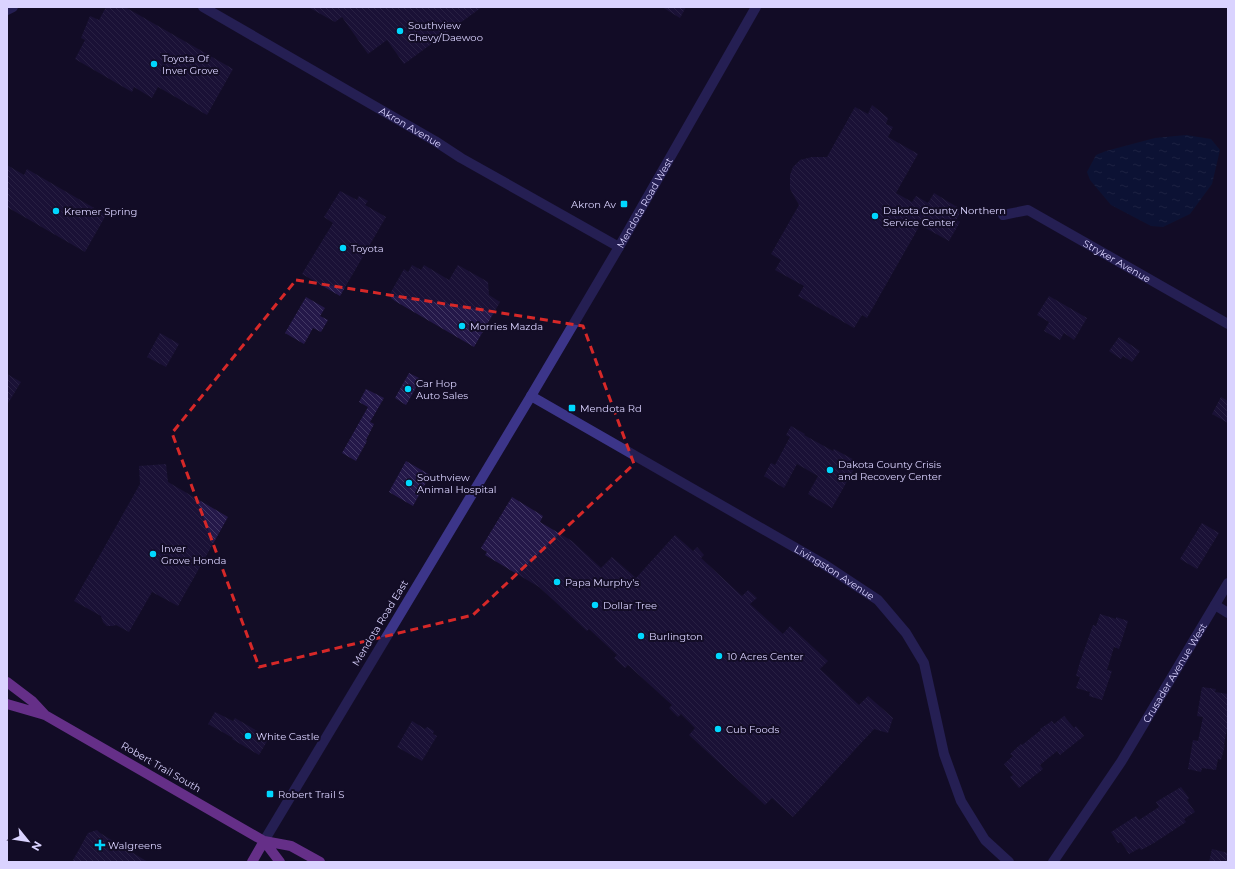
<svg xmlns="http://www.w3.org/2000/svg" width="1235" height="869" viewBox="0 0 1235 869" font-family="Montserrat,sans-serif">
  <defs>
    <pattern id="water-ripples" width="26" height="14" patternUnits="userSpaceOnUse"><rect width="26" height="14" fill="#061a46"/><path d="M2 4q2-2 4 0t4 0M15 11q2-2 4 0t4 0" fill="none" stroke="#2a3a62"/></pattern>
    <pattern id="building-back-hatch" width="6" height="6" patternUnits="userSpaceOnUse"><rect width="6" height="6" fill="#241849"/><path d="M-1 5l2 2M0 0l6 6M5-1l2 2" fill="none" stroke="#433964"/></pattern>
  </defs>
  <rect width="100%" height="100%" fill="#130d26"/>
  <!-- water -->
  <path fill="url(#water-ripples)" d="M 1186,135 L 1211,139 L 1220,150 L 1212,184 L 1190,214 L 1163,227 L 1151,226 L 1111,205 L 1090,180 L 1087,172 L 1096,155 L 1106,151 L 1155,138 Z"/>
  <!-- building -->
  <path fill="url(#building-back-hatch)" d="M 106,7 L 125,7 L 233,69 L 207,115 L 158,87 L 152,98 L 134,87 L 132,92 L 75,59 L 85,40 L 81,38 L 90,16 L 99,20 Z
    M 308,7 L 482,7 L 404,64 L 387,40 L 368,54 L 342,17 L 335,22 Z
    M 662,7 L 686,7 L 680,18 Z
    M 872,105 L 888,118 L 886,124 L 893,127 L 888,137 L 918,154 L 896,193 L 912,202 L 916,196 L 928,203 L 934,193 L 962,210 L 956,220 L 960,222 L 949,241 L 920,225 L 867,318 L 862,315 L 854,328 L 798,296 L 804,286 L 775,270 L 781,260 L 771,254 L 799,205 L 790,189 L 790,175 L 793,167 L 800,160 L 812,157 L 827,157 L 855,107 L 868,114 Z
    M 7,165 L 24,175 L 27,169 L 106,215 L 85,252 L 7,207 Z
    M 340,191 L 357,200 L 359,196 L 368,201 L 365,205 L 386,217 L 340,296 L 302,274 L 333,223 L 324,217 Z
    M 412,265 L 421,270 L 424,265 L 449,280 L 458,265 L 488,282 L 489,295 L 500,302 L 474,347 L 395,301 L 391,298 L 391,292 L 404,269 L 408,272 Z
    M 1049,296 L 1087,318 L 1074,340 L 1064,333 L 1060,340 L 1044,331 L 1049,322 L 1037,315 Z
    M 306,297 L 325,308 L 320,316 L 328,320 L 321,332 L 313,328 L 304,344 L 285,333 Z
    M 160,333 L 179,344 L 166,367 L 147,357 Z
    M 1119,337 L 1140,351 L 1132,362 L 1123,356 L 1121,359 L 1109,351 Z
    M 409,373 L 421,379 L 406,405 L 395,398 Z
    M 7,374 L 21,382 L 7,405 Z
    M 366,389 L 384,398 L 370,422 L 374,424 L 366,440 L 367,441 L 356,461 L 342,453 L 368,407 L 359,402 Z
    M 1221,397 L 1228,401 L 1228,423 L 1212,414 Z
    M 791,426 L 805,434 L 804,435 L 833,451 L 834,449 L 858,462 L 832,508 L 808,494 L 818,476 L 797,464 L 784,488 L 764,476 L 771,463 L 775,465 L 790,437 L 786,435 Z
    M 406,461 L 430,475 L 413,506 L 389,492 Z
    M 166,464 L 168,482 L 228,517 L 178,606 L 152,592 L 129,632 L 116,625 L 113,626 L 107,626 L 103,622 L 101,616 L 74,601 L 140,484 L 139,466 Z
    M 512,497 L 543,516 L 540,522 L 572,541 L 601,568 L 612,557 L 636,578 L 675,535 L 693,551 L 697,547 L 704,555 L 701,558 L 742,596 L 748,590 L 757,598 L 750,604 L 783,634 L 790,626 L 828,661 L 820,669 L 859,705 L 868,696 L 893,718 L 888,733 L 874,729 L 793,817 L 772,798 L 765,805 L 689,735 L 695,728 L 681,714 L 678,717 L 669,708 L 672,705 L 628,665 L 625,668 L 614,658 L 617,655 L 589,629 L 587,631 L 539,587 L 485,555 L 487,552 L 481,548 Z
    M 1202,523 L 1219,533 L 1197,569 L 1180,559 Z
    M 1100,614 L 1116,619 L 1116,617 L 1128,621 L 1119,649 L 1114,647 L 1107,670 L 1112,671 L 1102,700 L 1089,696 L 1090,692 L 1076,688 L 1080,677 L 1076,676 L 1080,662 L 1093,625 L 1096,626 Z
    M 1202,687 L 1216,689 L 1215,692 L 1228,694 L 1228,723 L 1224,745 L 1225,745 L 1221,760 L 1218,759 L 1216,770 L 1202,768 L 1201,772 L 1188,769 L 1193,740 L 1198,741 L 1203,717 L 1197,716 Z
    M 215,712 L 233,721 L 235,718 L 269,738 L 259,755 L 232,739 L 233,738 L 208,724 Z
    M 1064,716 L 1074,728 L 1076,726 L 1084,736 L 1060,755 L 1057,751 L 1040,765 L 1043,769 L 1019,788 L 1010,777 L 1013,775 L 1004,764 L 1013,756 L 1010,754 L 1021,744 L 1022,745 L 1041,730 L 1040,729 L 1052,721 L 1054,724 Z
    M 412,721 L 425,729 L 427,727 L 434,731 L 433,734 L 437,736 L 422,761 L 397,747 Z
    M 1181,787 L 1189,798 L 1187,800 L 1195,812 L 1184,819 L 1186,822 L 1154,843 L 1141,850 L 1140,848 L 1129,854 L 1121,842 L 1118,843 L 1111,832 L 1136,816 L 1139,820 L 1159,807 L 1156,802 Z
    M 97,830 L 100,833 L 148,862 L 72,862 L 88,833 Z
    M 1212,849 L 1228,853 L 1228,862 L 1209,862 Z"/>
  <g fill="none" stroke-linecap="round" stroke-linejoin="round">
    <!-- minor -->
    <g stroke="#3c3589" stroke-width="10">
      <path id="s1" d="M 203,7 L 435,141 L 461,158 L 619,247"/>
      <path d="M 7,10 L 13,7"/>
      <path id="s2" d="M 1003,215 L 1028,210 L 1228,324"/>
      <path id="s3" d="M 531,396 L 822,563 L 878,600 L 906,633 L 924,663 L 944,754 L 961,801 L 985,840 L 1009,862"/>
      <path d="M 1215,605 L 1228,613"/>
      <path id="s4" d="M 264,841 L 531,396 L 619,247 L 756,7"/>
      <path id="s5" d="M 1053,862 L 1121,762 L 1228,583"/>
    </g>
    <!-- major -->
    <path stroke="#ca5aff" stroke-width="10" d="M 7,682 L 32,701 L 45,715
      M 7,704 L 45,715 L 264,841 L 291,846 L 320,862
      M 264,841 L 280,862
      M 252,862 L 264,841"/>
  </g>
  <!-- marked area -->
  <path d="M0 0H1235V869H0ZM 296,280 L 583,326 L 634,464 L 473,615 L 259,667 L 172,433 Z" fill="#130d26" fill-opacity=".55" fill-rule="evenodd"/>
  <path fill="none" stroke="#d62828" stroke-width="3" stroke-dasharray="8 5" stroke-linejoin="round" d="M 296,280 L 583,326 L 634,464 L 473,615 L 259,667 L 172,433 Z"/>
  <!-- markers -->
  <g fill="#00d7fe" stroke="#130d26" stroke-width="1.5">
    <circle cx="400" cy="31" r="4"/>
    <circle cx="154" cy="64" r="4"/>
    <rect x="620" y="200" width="8" height="8" rx="2"/>
    <circle cx="56" cy="211" r="4"/>
    <circle cx="875" cy="216" r="4"/>
    <circle cx="343" cy="248" r="4"/>
    <circle cx="462" cy="326" r="4"/>
    <circle cx="408" cy="389" r="4"/>
    <rect x="568" y="404" width="8" height="8" rx="2"/>
    <circle cx="830" cy="470" r="4"/>
    <circle cx="409" cy="483" r="4"/>
    <circle cx="153" cy="554" r="4"/>
    <circle cx="557" cy="582" r="4"/>
    <circle cx="595" cy="605" r="4"/>
    <circle cx="641" cy="636" r="4"/>
    <circle cx="719" cy="656" r="4"/>
    <circle cx="718" cy="729" r="4"/>
    <circle cx="248" cy="736" r="4"/>
    <rect x="266" y="790" width="8" height="8" rx="2"/>
    <path d="M98 839h4v4h4v4h-4v4h-4v-4h-4v-4h4z"/>
  </g>
  <g text-anchor="middle" dominant-baseline="central" stroke-width="4" stroke-linejoin="round" paint-order="stroke">
    <!-- poi labels -->
    <g font-size="10" fill="#dad3ff" stroke="#130d26" text-anchor="start">
      <text x="408" y="25">Southview<tspan x="408" dy="12">Chevy/Daewoo</tspan></text>
      <text x="162" y="58">Toyota Of<tspan x="162" dy="12">Inver Grove</tspan></text>
      <text x="616" y="204" text-anchor="end">Akron Av</text>
      <text x="883" y="210">Dakota County Northern<tspan x="883" dy="12">Service Center</tspan></text>
      <text x="64" y="211">Kremer Spring</text>
      <text x="351" y="248">Toyota</text>
      <text x="470" y="326">Morries Mazda</text>
      <text x="416" y="383">Car Hop<tspan x="416" dy="12">Auto Sales</tspan></text>
      <text x="580" y="408">Mendota Rd</text>
      <text x="838" y="464">Dakota County Crisis<tspan x="838" dy="12">and Recovery Center</tspan></text>
      <text x="417" y="477">Southview<tspan x="417" dy="12">Animal Hospital</tspan></text>
      <text x="161" y="548">Inver<tspan x="161" dy="12">Grove Honda</tspan></text>
      <text x="565" y="582">Papa Murphy's</text>
      <text x="603" y="605">Dollar Tree</text>
      <text x="649" y="636">Burlington</text>
      <text x="727" y="656">10 Acres Center</text>
      <text x="726" y="729">Cub Foods</text>
      <text x="256" y="736">White Castle</text>
      <text x="278" y="794">Robert Trail S</text>
      <text x="108" y="845">Walgreens</text>
    </g>
    <!-- street labels -->
    <g font-size="10" fill="#dad3ff" stroke="#130d26">
      <text stroke="none"><textPath href="#s1" startOffset="240">Akron Avenue</textPath></text>
      <text stroke="none"><textPath href="#s4" startOffset="743">Mendota Road West</textPath></text>
      <text stroke="none"><textPath href="#s2" startOffset="128">Stryker Avenue</textPath></text>
      <text stroke="none"><textPath href="#s3" startOffset="351">Livingston Avenue</textPath></text>
      <text transform="translate(380 623) rotate(-59)">Mendota Road East</text>
      <text stroke="none"><textPath href="#s5" startOffset="225">Crusader Avenue West</textPath></text>
      <text transform="translate(161 767) rotate(30)">Robert Trail South</text>
    </g>
  </g>
  <!-- border -->
  <rect width="1235" height="869" fill="none" stroke="#dad3ff" stroke-width="16"/>
  <!-- north arrow -->
  <g transform="translate(28 841) rotate(120)" stroke="#130d26" stroke-width="3" paint-order="stroke">
  <path d="M0-3L7 15L0 10L-7 15Z" fill="#dad3ff"/>
  <text y="-6" font-size="11" font-weight="bold" text-anchor="middle" fill="#dad3ff">N</text>
  </g>
</svg>
